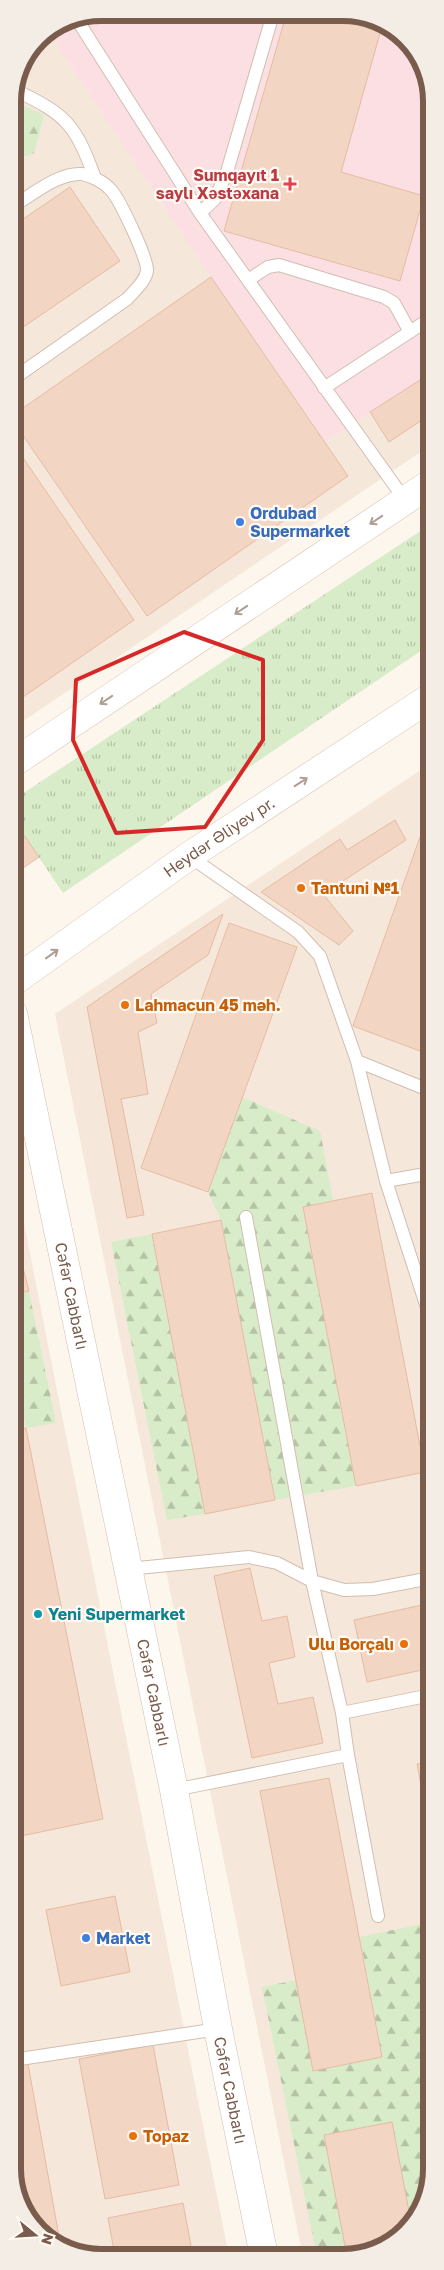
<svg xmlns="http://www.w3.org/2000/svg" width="444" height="2270" viewBox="0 0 444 2270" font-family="'Golos Text',sans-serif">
  <defs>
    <pattern id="forest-firs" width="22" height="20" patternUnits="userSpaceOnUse" patternTransform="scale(1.25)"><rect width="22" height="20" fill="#d8ecc9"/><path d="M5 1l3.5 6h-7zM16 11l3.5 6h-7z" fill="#b4c2a5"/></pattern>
    <pattern id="park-tufts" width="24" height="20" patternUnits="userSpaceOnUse" patternTransform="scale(1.25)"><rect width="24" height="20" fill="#d8ecc9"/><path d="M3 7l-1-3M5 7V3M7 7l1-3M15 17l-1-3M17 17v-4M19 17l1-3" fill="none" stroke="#b4c2a5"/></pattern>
  </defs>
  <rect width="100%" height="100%" fill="#fdf6ec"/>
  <!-- residential -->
  <path fill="#f5e8da" d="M 102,13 L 409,43 L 431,90 L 431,445 L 13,728 L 13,96 L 39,38 L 68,19 Z
    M 431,763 L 431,2174 L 409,2227 L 354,2257 L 303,2257 L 55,1014 Z
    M 13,1168 L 229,2256 L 84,2256 L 35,2227 L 13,2180 Z"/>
  <!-- medical -->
  <path fill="#fbdfe3" d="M 102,13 L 365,15 L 409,43 L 431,90 L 431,373 L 325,442 L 211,277 L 49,32 L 68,19 Z"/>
  <!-- forest -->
  <path fill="url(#forest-firs)" d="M 13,101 L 44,115 L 34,153 L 13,161 Z
    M 242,1097 L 320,1131 L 333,1200 L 303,1207 L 356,1486 L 275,1500 L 221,1220 L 208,1192 Z
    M 152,1234 L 205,1514 L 167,1520 L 111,1242 Z
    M 29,1291 L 56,1423 L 26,1428 L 15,1373 L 13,1373 L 13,1294 Z
    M 431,1922 L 431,2174 L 411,2222 L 392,2122 L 324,2135 L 347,2257 L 317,2257 L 262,1987 L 296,1980 L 313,2071 L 382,2057 L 360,1937 Z"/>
  <!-- park -->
  <path fill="url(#park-tufts)" d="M 431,524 L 431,644 L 63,893 L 13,819 L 13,800 Z"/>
  <!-- building -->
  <path fill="#f3d5c3" stroke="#e6bba3" d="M 286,15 L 365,15 L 382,26 L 341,172 L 424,196 L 400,281 L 224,231 Z
    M 70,187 L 120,261 L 13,334 L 13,226 Z
    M 211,277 L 348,476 L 147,616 L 13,421 L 13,415 Z
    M 431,373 L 431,414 L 389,442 L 370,412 Z
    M 13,443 L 134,620 L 13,704 Z
    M 431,806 L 431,1020 L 420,1051 L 353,1026 Z
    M 395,820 L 406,840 L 323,894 L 353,931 L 339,945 L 261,892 L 340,839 L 347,850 Z
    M 15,822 L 39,857 L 13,875 L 13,824 Z
    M 223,914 L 208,955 L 151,994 L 157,1023 L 138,1032 L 148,1094 L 121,1099 L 144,1215 L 127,1218 L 87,1007 Z
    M 229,923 L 297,947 L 208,1192 L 141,1168 Z
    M 372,1193 L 425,1472 L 356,1486 L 303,1207 Z
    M 221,1220 L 275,1500 L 205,1514 L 152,1234 Z
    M 22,1264 L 29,1291 L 13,1294 L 13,1266 Z
    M 26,1428 L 103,1819 L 21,1836 L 13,1797 L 13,1430 Z
    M 250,1568 L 262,1621 L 287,1616 L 295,1657 L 269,1663 L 278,1704 L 313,1697 L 323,1743 L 252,1758 L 214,1576 Z
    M 431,1603 L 431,1668 L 367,1682 L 354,1620 Z
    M 431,1761 L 431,1838 L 417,1764 Z
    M 329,1778 L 382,2057 L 313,2071 L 260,1791 Z
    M 115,1896 L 130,1972 L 61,1986 L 46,1910 Z
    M 13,1969 L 20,2004 L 13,2005 Z
    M 153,2045 L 179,2185 L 105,2199 L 79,2059 Z
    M 28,2064 L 60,2242 L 35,2227 L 13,2180 L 13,2067 Z
    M 392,2122 L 411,2222 L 409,2227 L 354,2257 L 347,2257 L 324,2135 Z
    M 183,2203 L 193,2256 L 115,2256 L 108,2218 Z"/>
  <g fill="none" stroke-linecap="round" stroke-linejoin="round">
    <!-- service casing -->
    <g stroke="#d1beb0" stroke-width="14">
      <path id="service" d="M 76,18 L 200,213 L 405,500
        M 15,90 C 67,115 75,124 95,178
        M 13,206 C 32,195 59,172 82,174 C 92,176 104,182 111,190 C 120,200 148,259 147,271 C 145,282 135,290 127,299 L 13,379
        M 200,213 L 215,199 L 227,172 L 273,14
        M 248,280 L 268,267 L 279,265 L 384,297 L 394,303 L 410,332
        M 324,388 L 431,318
        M 189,856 L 298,932 L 320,956 L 357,1061 L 386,1181 L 431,1320
        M 357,1061 L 431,1091
        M 386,1181 L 431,1173
        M 246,1217 L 312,1581 L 342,1713
        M 128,1569 L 249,1557 L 277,1563 L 312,1581 L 344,1590 L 373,1589 L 431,1578
        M 348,1755 L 378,1916
        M 174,1790 L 348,1755 L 342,1713 L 431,1695
        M 13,2060 L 218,2029"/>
    </g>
    <!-- tertiary casing -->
    <g stroke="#d1beb0" stroke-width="29">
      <g id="tertiary">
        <path id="s1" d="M 13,1013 L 174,1790 L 218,2029 L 264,2256"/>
      </g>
    </g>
    <!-- secondary casing -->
    <g stroke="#d6c0b0" stroke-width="29">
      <g id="secondary">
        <path d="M 13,763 L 431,483"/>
        <path id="s2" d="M 13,982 L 189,856 L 431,697"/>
      </g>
    </g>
    <!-- service -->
    <use href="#service" stroke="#fff" stroke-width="12"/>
    <!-- tertiary -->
    <use href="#tertiary" stroke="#fff" stroke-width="28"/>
    <!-- secondary -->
    <use href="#secondary" stroke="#fff" stroke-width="28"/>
  </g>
  <!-- one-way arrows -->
  <defs><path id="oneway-shaft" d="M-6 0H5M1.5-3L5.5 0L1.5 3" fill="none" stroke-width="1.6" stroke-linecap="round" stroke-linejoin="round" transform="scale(1.25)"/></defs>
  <g stroke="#af9d94">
    <use href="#oneway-shaft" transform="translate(376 520) rotate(146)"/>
    <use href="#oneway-shaft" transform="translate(241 610) rotate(146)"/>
    <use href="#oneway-shaft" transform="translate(106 700) rotate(146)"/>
    <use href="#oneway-shaft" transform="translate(301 782) rotate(-33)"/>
    <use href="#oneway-shaft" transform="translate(52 954) rotate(-36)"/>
  </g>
  <!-- marked area -->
  <path fill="none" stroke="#d62828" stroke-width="4" stroke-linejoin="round" d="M 184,632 L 263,660 L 263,740 L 205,827 L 116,833 L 73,740 L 76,680 Z"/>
  <!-- markers -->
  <path fill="#e0444e" stroke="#fffaf3" stroke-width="2" d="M287.5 176.5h5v5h5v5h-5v5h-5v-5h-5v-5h5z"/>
  <g fill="#3f7fe0" stroke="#fffaf3" stroke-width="2">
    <circle cx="240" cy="522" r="5"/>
    <circle cx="86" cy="1938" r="5"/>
  </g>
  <g fill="#e8710a" stroke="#fffaf3" stroke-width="2">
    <circle cx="301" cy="888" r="5"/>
    <circle cx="125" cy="1005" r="5"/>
    <circle cx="404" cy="1644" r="5"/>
    <circle cx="133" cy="2136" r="5"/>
  </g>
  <circle fill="#0f9aa8" stroke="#fffaf3" stroke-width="2" cx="38" cy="1614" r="5"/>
  <g text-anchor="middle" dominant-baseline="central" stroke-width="4.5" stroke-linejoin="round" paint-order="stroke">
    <!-- health labels -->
    <g font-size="16" font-weight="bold" fill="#be3a42" stroke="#fffaf3" text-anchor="end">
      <text x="279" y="175">Sumqayıt 1<tspan x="279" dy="18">saylı Xəstəxana</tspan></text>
    </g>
    <!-- shop labels -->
    <g font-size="16" font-weight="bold" fill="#366cbe" stroke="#fffaf3" text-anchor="start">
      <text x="250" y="513">Ordubad<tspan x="250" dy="18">Supermarket</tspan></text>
      <text x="96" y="1938">Market</text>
    </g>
    <!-- street labels -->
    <g font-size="16" fill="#7a5c4d" stroke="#fffaf3">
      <text stroke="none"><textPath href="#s2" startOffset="252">Heydər Əliyev pr.</textPath></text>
      <text stroke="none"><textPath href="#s1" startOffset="289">Cəfər Cabbarlı</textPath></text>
      <text stroke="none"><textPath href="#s1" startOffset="694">Cəfər Cabbarlı</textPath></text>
      <text stroke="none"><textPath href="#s1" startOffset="1099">Cəfər Cabbarlı</textPath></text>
    </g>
    <!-- food labels -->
    <g font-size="16" font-weight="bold" fill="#c56008" stroke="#fffaf3" text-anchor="start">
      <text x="311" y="888">Tantuni №1</text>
      <text x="135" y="1005">Lahmacun 45 mәh.</text>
      <text x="394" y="1644" text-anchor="end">Ulu Borçalı</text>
      <text x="143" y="2136">Topaz</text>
    </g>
    <!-- culture labels -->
    <g font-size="16" font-weight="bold" fill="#0d838f" stroke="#fffaf3" text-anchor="start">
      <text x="48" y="1614">Yeni Supermarket</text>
    </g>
  </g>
  <!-- crop -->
  <path d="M0 0H444V2270H0ZM101 21H343A80 80 0 0 1 423 101V2169A80 80 0 0 1 343 2249H101A80 80 0 0 1 21 2169V101A80 80 0 0 1 101 21Z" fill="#f4ede6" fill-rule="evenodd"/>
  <path fill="none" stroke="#7a5c4d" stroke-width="6" d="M101 21H343A80 80 0 0 1 423 101V2169A80 80 0 0 1 343 2249H101A80 80 0 0 1 21 2169V101A80 80 0 0 1 101 21Z"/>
  <!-- north arrow -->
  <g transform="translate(35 2235) rotate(108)" stroke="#fffaf3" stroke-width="4" paint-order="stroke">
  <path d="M0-4L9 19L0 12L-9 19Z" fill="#7a5c4d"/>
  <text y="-8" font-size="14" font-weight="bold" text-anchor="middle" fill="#7a5c4d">N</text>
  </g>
</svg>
